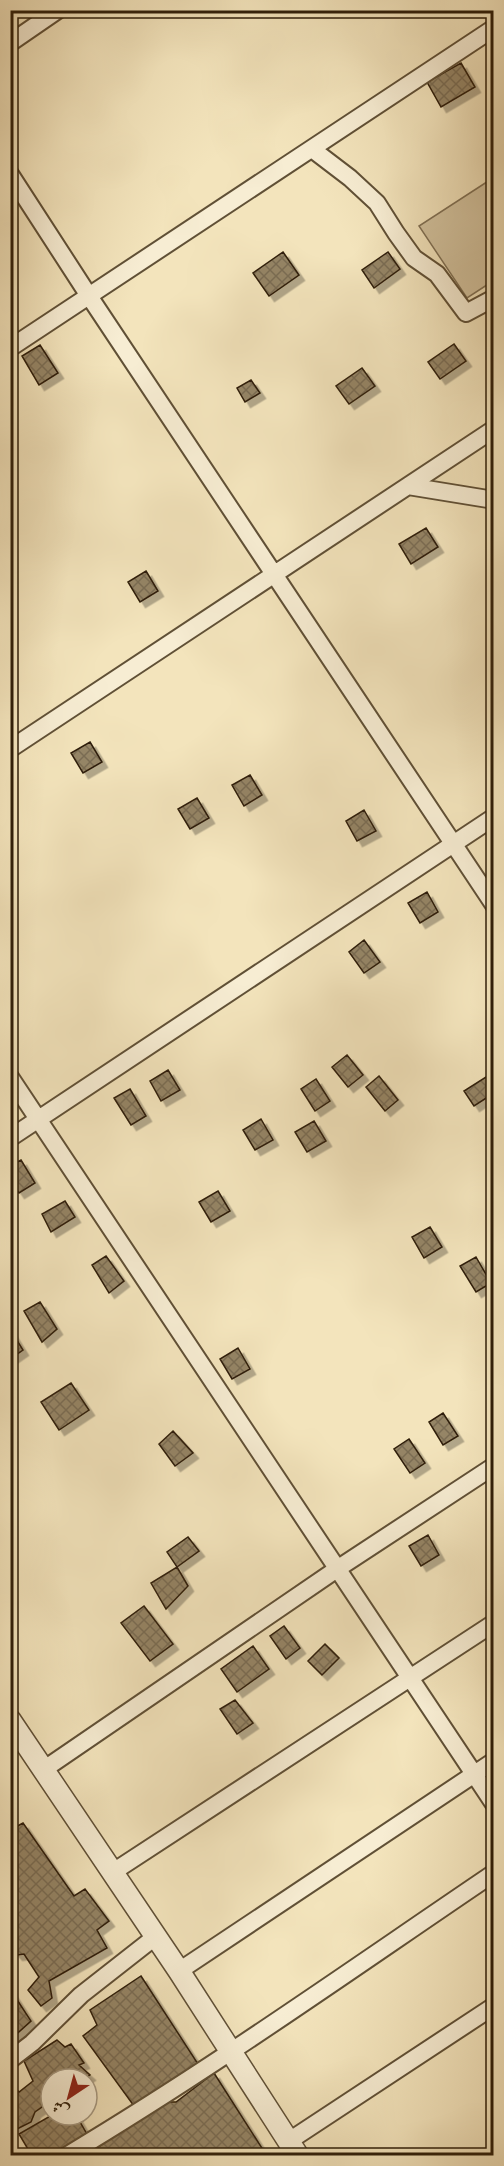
<svg xmlns="http://www.w3.org/2000/svg" width="504" height="2166" viewBox="0 0 504 2166" font-family="'Libre Bodoni',Amiri,serif">
  <defs>
    <pattern id="building-cross-hatch" width="8" height="8" patternUnits="userSpaceOnUse" patternTransform="scale(1.5)"><rect width="8" height="8" fill="#958566"/><path d="M0 0l8 8M0 8l8-8" fill="none" stroke="#7a6c52"/></pattern>
    <filter id="shadow"><feDropShadow dx="5.5" dy="5.5" stdDeviation="0" flood-color="#0004"/></filter>
  </defs>
  <rect width="100%" height="100%" fill="#f3e4bc"/>
  <filter id="stains"><feTurbulence type="fractalNoise" baseFrequency=".00333" numOctaves="4"/><feColorMatrix values="0 0 0 0 .2 0 0 0 0 .09 0 0 0 0 .02 0 0 0 .5 -.17"/></filter>
  <radialGradient id="worn" r=".72"><stop offset=".6" stop-color="#630" stop-opacity="0"/><stop offset="1" stop-color="#630" stop-opacity=".3"/></radialGradient>
  <!-- pitch -->
  <path fill="#d2c29e" stroke="#807054" stroke-width="1.5" d="M 493,178 L 493,281 L 467,298 L 419,226 Z"/>
  <!-- building -->
  <path fill="url(#building-cross-hatch)" stroke="#2f1e09" stroke-width="1.5" filter="url(#shadow)" d="M 461,63 L 475,87 L 441,107 L 427,82 Z
    M 283,252 L 299,275 L 269,296 L 253,273 Z
    M 388,252 L 400,269 L 374,288 L 362,270 Z
    M 454,344 L 466,361 L 440,379 L 428,362 Z
    M 40,345 L 58,373 L 39,385 L 22,356 Z
    M 362,368 L 375,386 L 349,404 L 336,386 Z
    M 251,380 L 260,393 L 245,402 L 237,388 Z
    M 426,528 L 438,547 L 411,564 L 399,544 Z
    M 146,571 L 158,591 L 140,602 L 128,582 Z
    M 90,742 L 102,762 L 83,773 L 71,753 Z
    M 250,775 L 262,795 L 244,806 L 232,785 Z
    M 197,798 L 209,818 L 190,829 L 178,809 Z
    M 364,810 L 376,831 L 357,841 L 346,821 Z
    M 427,892 L 438,912 L 420,923 L 408,903 Z
    M 364,940 L 380,962 L 364,973 L 349,952 Z
    M 347,1055 L 363,1075 L 348,1087 L 332,1067 Z
    M 168,1070 L 180,1090 L 161,1101 L 150,1081 Z
    M 379,1076 L 398,1100 L 385,1111 L 366,1087 Z
    M 486,1077 L 494,1088 L 494,1093 L 474,1106 L 464,1091 Z
    M 316,1079 L 330,1101 L 315,1111 L 301,1089 Z
    M 130,1089 L 146,1116 L 131,1125 L 114,1098 Z
    M 261,1119 L 273,1140 L 255,1150 L 243,1130 Z
    M 314,1121 L 326,1141 L 307,1152 L 295,1132 Z
    M 21,1160 L 35,1183 L 19,1193 L 10,1180 L 10,1166 Z
    M 218,1191 L 230,1211 L 211,1222 L 199,1202 Z
    M 65,1201 L 75,1217 L 51,1232 L 42,1214 Z
    M 430,1227 L 442,1247 L 424,1258 L 412,1237 Z
    M 106,1256 L 124,1281 L 109,1293 L 92,1265 Z
    M 476,1257 L 491,1283 L 476,1292 L 460,1266 Z
    M 40,1302 L 57,1329 L 42,1342 L 24,1311 Z
    M 10,1329 L 23,1350 L 10,1359 Z
    M 238,1348 L 250,1369 L 232,1379 L 220,1359 Z
    M 71,1383 L 89,1410 L 59,1430 L 41,1402 Z
    M 443,1413 L 458,1436 L 443,1445 L 429,1422 Z
    M 173,1431 L 193,1453 L 175,1466 L 159,1444 Z
    M 409,1439 L 425,1463 L 410,1473 L 394,1449 Z
    M 428,1535 L 439,1555 L 421,1566 L 409,1546 Z
    M 188,1537 L 199,1551 L 177,1567 L 167,1552 Z
    M 177,1567 L 188,1586 L 166,1609 L 151,1583 Z
    M 144,1606 L 173,1644 L 150,1661 L 121,1623 Z
    M 284,1626 L 300,1648 L 286,1659 L 270,1636 Z
    M 325,1644 L 339,1658 L 322,1675 L 308,1661 Z
    M 253,1646 L 269,1669 L 237,1692 L 221,1669 Z
    M 235,1700 L 253,1723 L 237,1734 L 220,1709 Z
    M 23,1823 L 74,1896 L 85,1889 L 109,1921 L 97,1930 L 107,1948 L 49,1981 L 52,1998 L 41,2006 L 28,1990 L 39,1977 L 24,1954 L 17,1955 L 10,1947 L 10,1830 Z
    M 141,1976 L 198,2064 L 134,2106 L 83,2036 L 97,2025 L 90,2010 Z
    M 10,1989 L 31,2021 L 10,2040 Z
    M 57,2040 L 65,2047 L 71,2044 L 84,2063 L 79,2065 L 90,2075 L 84,2079 L 51,2079 L 51,2106 L 48,2103 L 35,2112 L 31,2122 L 15,2130 L 10,2124 L 10,2083 L 19,2092 L 33,2081 L 24,2061 Z
    M 214,2073 L 267,2156 L 85,2156 L 166,2102 L 176,2102 Z
    M 52,2115 L 76,2115 L 88,2136 L 46,2156 L 32,2156 L 19,2134 Z"/>
  <g fill="none" stroke-linecap="round" stroke-linejoin="round">
    <!-- minor casing -->
    <g stroke="#605036" stroke-width="20">
      <path id="minor" d="M 10,43 L 58,10
        M 312,149 L 350,178 L 377,203 L 396,233 L 414,258 L 437,274 L 466,313 L 494,298
        M 10,174 L 89,296 L 494,905
        M 10,348 L 494,28
        M 408,486 L 494,500
        M 10,749 L 494,429
        M 10,1077 L 494,1804
        M 10,1138 L 494,817
        M 43,1770 L 337,1569 L 494,1466
        M 113,1872 L 494,1623
        M 179,1971 L 494,1761
        M 10,2060 L 32,2043 L 81,1995 L 155,1937
        M 289,2141 L 494,2006
        M 66,2156 C 213,2068 352,1969 494,1873"/>
    </g>
    <!-- tertiary casing -->
    <g stroke="#605036" stroke-width="24">
      <path id="tertiary" d="M 10,1720 L 179,1971 L 298,2156"/>
    </g>
    <!-- minor -->
    <use href="#minor" stroke="#f7edd3" stroke-width="16"/>
    <!-- tertiary -->
    <use href="#tertiary" stroke="#f7edd3" stroke-width="21"/>
  </g>
  <!-- margin -->
  <rect width="504" height="2166" fill="none" stroke="#f3e4bc" stroke-width="36"/>
  <rect x="12" y="12" width="480" height="2142" fill="none" stroke="#2f1e09" stroke-width="3"/>
  <rect x="18" y="18" width="468" height="2130" fill="none" stroke="#2f1e09" stroke-width="1.5"/>
  <!-- north arrow -->
  <g transform="translate(69 2097) rotate(216)"><circle r="28" fill="#f7edd3" stroke="#a79a82" stroke-width="1.5"/>
  <path d="M0-4.5L10 22L0 15L-10 22Z" fill="#8f2418"/>
  <text y="-9" font-size="16" font-weight="bold" text-anchor="middle" fill="#2f1e09">ش</text>
  </g>
  <rect width="100%" height="100%" filter="url(#stains)"/>
  <rect width="100%" height="100%" fill="url(#worn)"/>
</svg>
